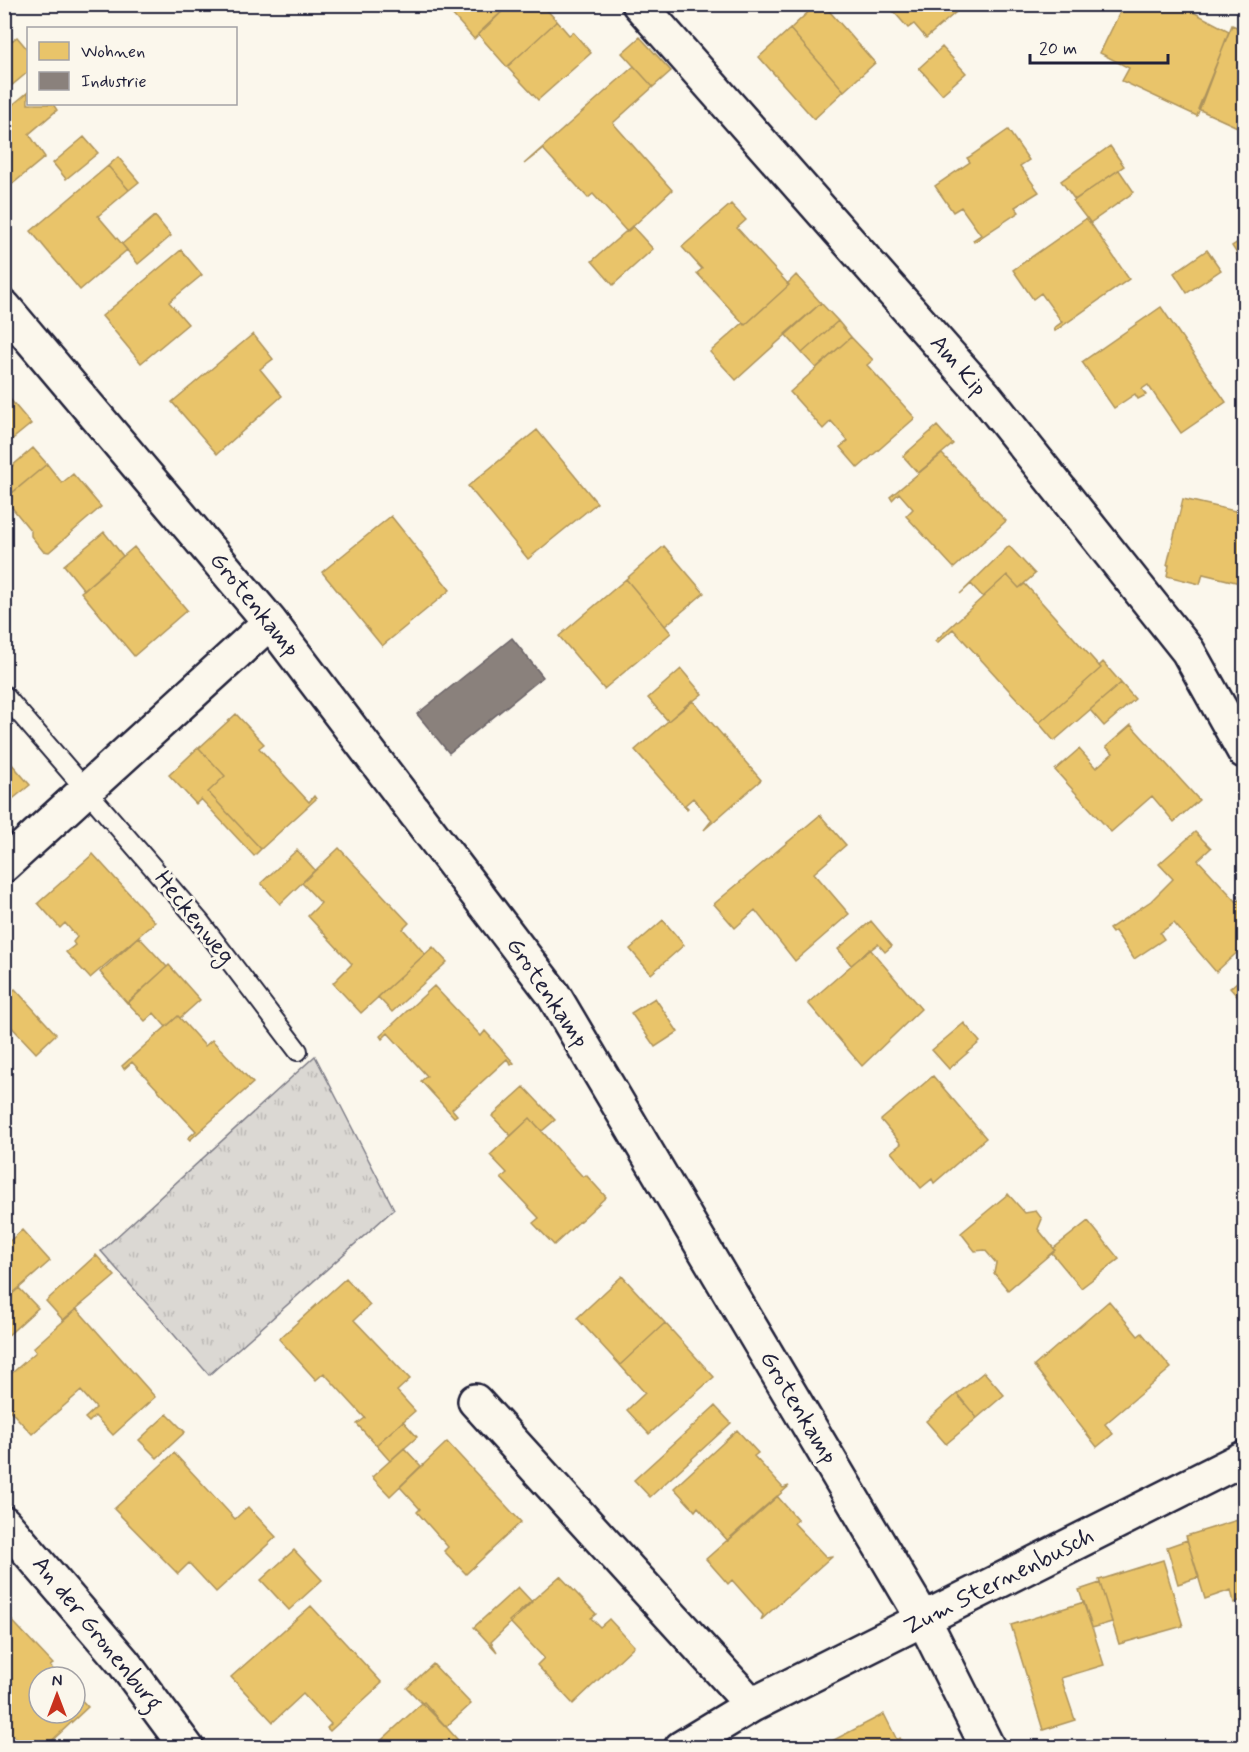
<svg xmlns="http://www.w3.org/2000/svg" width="1249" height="1752" viewBox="0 0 1249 1752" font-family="Mynerve,sans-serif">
  <defs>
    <pattern id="grass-tufts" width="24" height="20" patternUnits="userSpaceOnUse" patternTransform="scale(1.5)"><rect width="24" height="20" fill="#dbd8d3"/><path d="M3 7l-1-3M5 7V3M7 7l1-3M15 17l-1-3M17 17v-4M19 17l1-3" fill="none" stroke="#bcb9b6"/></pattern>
  </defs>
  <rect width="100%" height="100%" fill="#fbf7ec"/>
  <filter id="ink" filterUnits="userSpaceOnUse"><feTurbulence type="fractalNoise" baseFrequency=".0167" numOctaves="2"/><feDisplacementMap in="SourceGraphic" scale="12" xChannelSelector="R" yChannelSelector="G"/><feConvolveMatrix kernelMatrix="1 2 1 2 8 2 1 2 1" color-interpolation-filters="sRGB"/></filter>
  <g filter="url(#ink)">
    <!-- grass -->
    <path fill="url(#grass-tufts)" stroke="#7e7d87" stroke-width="1.5" d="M 315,1056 L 394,1209 L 209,1375 L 101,1251 Z"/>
    <!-- homes -->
    <path fill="#e9c46a" stroke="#ad935c" stroke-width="1.5" d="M 443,4 L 510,4 L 474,39 Z
      M 510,4 L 548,4 L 545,8 L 557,21 L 507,67 L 478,34 Z
      M 817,4 L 823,4 L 875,63 L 844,91 L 790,29 Z
      M 887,4 L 962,4 L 963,6 L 926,38 L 914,24 L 908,28 Z
      M 1124,4 L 1178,4 L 1229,31 L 1197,116 L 1122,81 L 1129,68 L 1100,53 Z
      M 557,21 L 569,35 L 573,32 L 591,53 L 538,100 L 507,67 Z
      M 1232,25 L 1244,30 L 1244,130 L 1198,109 Z
      M 790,29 L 844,91 L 814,119 L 759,57 Z
      M 17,37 L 28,50 L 28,72 L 4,92 L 4,47 Z
      M 640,37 L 671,71 L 653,87 L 622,53 Z
      M 942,47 L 966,73 L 942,94 L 919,68 Z
      M 634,66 L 653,87 L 613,123 L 672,190 L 627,232 L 593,194 L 588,198 L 543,149 L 524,164 Z
      M 28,92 L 28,104 L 53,104 L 57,110 L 29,134 L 45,157 L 4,191 L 4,112 Z
      M 1008,130 L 1029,160 L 1020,166 L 1039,192 L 1015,207 L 1019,212 L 974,242 L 973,240 L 981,235 L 961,207 L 953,212 L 935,186 L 970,162 L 967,158 L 969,157 Z
      M 84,137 L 98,153 L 66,179 L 53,163 Z
      M 1110,146 L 1124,166 L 1075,200 L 1061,181 Z
      M 118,157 L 139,182 L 129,190 L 108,166 Z
      M 108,166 L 129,190 L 98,216 L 127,250 L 80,290 L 31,231 Z
      M 1119,170 L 1134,192 L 1090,223 L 1073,201 Z
      M 731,204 L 746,220 L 737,228 L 789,285 L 745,325 L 697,273 L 702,269 L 682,247 Z
      M 155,216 L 171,236 L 138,264 L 122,244 Z
      M 1087,218 L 1129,279 L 1055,331 L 1054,328 L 1062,322 L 1041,293 L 1033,299 L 1013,270 Z
      M 632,226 L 653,249 L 613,285 L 592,261 Z
      M 1244,238 L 1244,265 L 1232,246 Z
      M 181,250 L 202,275 L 169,302 L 188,324 L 141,363 L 102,316 Z
      M 1207,250 L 1221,270 L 1187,293 L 1174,273 Z
      M 796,275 L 821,303 L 736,380 L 710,352 L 743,323 L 745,325 L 789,285 L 787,284 Z
      M 821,303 L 838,321 L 802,353 L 785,334 Z
      M 1161,307 L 1226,402 L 1181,433 L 1148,385 L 1142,389 L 1146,395 L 1138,399 L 1135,394 L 1114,408 L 1082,362 Z
      M 838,321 L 851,337 L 816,368 L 802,353 Z
      M 253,334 L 273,359 L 260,369 L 282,396 L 217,454 L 172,402 Z
      M 851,337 L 873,360 L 867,365 L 915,418 L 858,468 L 840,447 L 848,441 L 831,421 L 823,429 L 790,392 Z
      M 4,392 L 31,424 L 4,446 Z
      M 937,426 L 953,444 L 918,473 L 903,456 Z
      M 537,430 L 597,503 L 528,559 L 468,486 Z
      M 33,448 L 47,464 L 7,497 L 4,473 Z
      M 942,454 L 1006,521 L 954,568 L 906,516 L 913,509 L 899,493 L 892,500 L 890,497 Z
      M 47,464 L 62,483 L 73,474 L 101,507 L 49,552 L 43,551 L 31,536 L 31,531 L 5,499 Z
      M 1183,499 L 1244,513 L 1244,584 L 1203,574 L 1200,584 L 1167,576 L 1169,565 L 1167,565 Z
      M 391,516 L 450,590 L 382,646 L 322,572 Z
      M 104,532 L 123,556 L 84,590 L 64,565 Z
      M 664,546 L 704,593 L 665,626 L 626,579 Z
      M 1009,546 L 1035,574 L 1019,588 L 1007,575 L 983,597 L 971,584 L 960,594 Z
      M 134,547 L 187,610 L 134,656 L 81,592 Z
      M 1007,575 L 1019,588 L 1025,584 L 1101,668 L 1039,723 L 953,629 L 937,643 L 935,641 Z
      M 626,579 L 671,633 L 604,689 L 559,636 Z
      M 1103,662 L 1121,683 L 1054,741 L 1039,723 L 1101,668 L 1099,666 Z
      M 681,669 L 702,694 L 668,721 L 648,698 Z
      M 1121,683 L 1135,699 L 1104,726 L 1090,710 Z
      M 692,700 L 761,780 L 704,830 L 712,820 L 693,798 L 685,805 L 688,808 L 687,809 L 635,750 Z
      M 236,714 L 264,744 L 259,748 L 309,802 L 314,796 L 316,799 L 261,849 L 208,792 L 225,776 L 199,748 Z
      M 1131,725 L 1199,800 L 1174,822 L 1152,796 L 1111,832 L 1055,770 L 1079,749 L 1096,768 L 1113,753 L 1106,747 Z
      M 201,745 L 199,748 L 225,776 L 208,792 L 261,849 L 254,856 L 201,799 L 196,804 L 169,775 Z
      M 4,755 L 30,785 L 4,806 Z
      M 820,815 L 846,845 L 814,873 L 849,914 L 795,961 L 755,910 L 735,928 L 714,904 Z
      M 1195,832 L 1211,848 L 1198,860 L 1237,902 L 1244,895 L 1244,946 L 1216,972 L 1174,923 L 1160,933 L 1164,939 L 1134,959 L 1115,931 L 1112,933 L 1109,929 L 1151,901 L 1173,879 L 1159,864 Z
      M 339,848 L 409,923 L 403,929 L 425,954 L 361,1013 L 333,983 L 352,964 L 308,916 L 321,903 L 302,883 Z
      M 297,850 L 315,870 L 280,904 L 261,883 Z
      M 93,854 L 155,922 L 90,978 L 66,952 L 75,945 L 73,942 L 77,937 L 65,923 L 60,928 L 38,903 Z
      M 663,920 L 684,945 L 651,974 L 630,949 Z
      M 871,921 L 892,946 L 885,952 L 878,944 L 851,965 L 838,949 Z
      M 139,937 L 167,967 L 127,1003 L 100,972 Z
      M 433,947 L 447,962 L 392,1012 L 378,997 Z
      M 870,949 L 921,1009 L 862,1066 L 808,1003 Z
      M 169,965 L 200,1000 L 180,1018 L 178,1016 L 166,1027 L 154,1013 L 145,1021 L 128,1003 Z
      M 1244,976 L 1244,1004 L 1230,988 Z
      M 434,986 L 481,1036 L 485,1031 L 514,1063 L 511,1065 L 507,1059 L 452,1109 L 457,1115 L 454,1117 L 421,1081 L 427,1076 L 388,1033 L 382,1039 L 380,1036 Z
      M 15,989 L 56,1034 L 36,1053 L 4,1019 L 4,998 Z
      M 655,998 L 678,1032 L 655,1047 L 631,1013 Z
      M 178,1016 L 205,1046 L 212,1040 L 253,1083 L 190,1140 L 188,1138 L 196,1131 L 132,1062 L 124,1069 L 122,1066 Z
      M 964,1023 L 980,1042 L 949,1069 L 932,1050 Z
      M 933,1076 L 986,1138 L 934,1183 L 932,1179 L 921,1188 L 891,1152 L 901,1144 L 881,1120 Z
      M 524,1087 L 555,1120 L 542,1131 L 530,1118 L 511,1136 L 492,1116 Z
      M 530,1118 L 583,1177 L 586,1175 L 606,1197 L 554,1245 L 533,1223 L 539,1218 L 501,1178 L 507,1173 L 490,1155 Z
      M 1008,1194 L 1025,1213 L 1036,1211 L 1042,1219 L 1038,1229 L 1055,1250 L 1008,1290 L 994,1273 L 996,1263 L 985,1250 L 975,1251 L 961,1233 Z
      M 1088,1221 L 1119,1259 L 1081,1288 L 1052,1253 L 1055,1250 L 1054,1248 Z
      M 22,1230 L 50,1261 L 4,1301 L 4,1246 Z
      M 96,1255 L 115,1276 L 63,1320 L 46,1301 Z
      M 622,1276 L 665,1323 L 620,1365 L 577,1318 Z
      M 346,1278 L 370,1305 L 354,1320 L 410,1379 L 397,1391 L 415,1411 L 376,1445 L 357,1424 L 365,1418 L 324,1373 L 316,1380 L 279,1339 Z
      M 19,1288 L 38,1308 L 4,1339 L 4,1301 Z
      M 1109,1301 L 1138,1336 L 1142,1333 L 1171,1368 L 1105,1424 L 1113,1434 L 1097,1447 L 1034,1366 Z
      M 77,1309 L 155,1397 L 113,1435 L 95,1416 L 89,1422 L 85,1418 L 96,1408 L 81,1391 L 32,1434 L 4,1404 L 4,1380 L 36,1352 L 33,1348 Z
      M 665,1323 L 714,1377 L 649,1434 L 627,1410 L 645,1393 L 620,1365 Z
      M 984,1372 L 1004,1395 L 977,1418 L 957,1394 Z
      M 957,1394 L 977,1418 L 946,1444 L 926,1421 Z
      M 715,1406 L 731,1423 L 650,1497 L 634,1480 Z
      M 167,1414 L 185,1432 L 157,1458 L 139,1440 Z
      M 403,1421 L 417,1437 L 390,1461 L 376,1445 Z
      M 737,1430 L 758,1453 L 754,1456 L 783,1488 L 789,1486 L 728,1541 L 698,1507 L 695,1511 L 674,1488 Z
      M 447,1442 L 521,1522 L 466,1574 L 444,1551 L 448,1547 L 417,1512 L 420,1509 L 400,1487 Z
      M 404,1448 L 421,1466 L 390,1496 L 372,1477 Z
      M 174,1453 L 235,1519 L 248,1507 L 276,1537 L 216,1592 L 189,1563 L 178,1574 L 114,1509 Z
      M 777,1496 L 798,1520 L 794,1523 L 826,1557 L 832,1556 L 761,1620 L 763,1615 L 732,1580 L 728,1584 L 706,1559 Z
      M 1244,1518 L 1244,1599 L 1234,1603 L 1231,1590 L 1205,1599 L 1186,1536 Z
      M 1187,1540 L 1199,1577 L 1178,1584 L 1167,1547 Z
      M 294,1550 L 322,1580 L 289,1610 L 261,1580 Z
      M 1163,1560 L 1183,1626 L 1119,1644 L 1099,1580 Z
      M 560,1576 L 596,1614 L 591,1618 L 600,1627 L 609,1619 L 634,1646 L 573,1704 L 537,1665 L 544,1658 L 509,1621 Z
      M 1100,1583 L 1112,1622 L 1092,1628 L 1079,1590 Z
      M 518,1587 L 532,1602 L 491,1642 L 497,1652 L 474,1627 Z
      M 1084,1602 L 1104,1665 L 1061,1678 L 1075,1720 L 1043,1730 L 1011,1625 Z
      M 311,1606 L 382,1683 L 330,1731 L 327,1728 L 331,1724 L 303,1694 L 273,1722 L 231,1677 Z
      M 4,1612 L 53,1664 L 50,1666 L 60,1677 L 39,1677 L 39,1713 L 75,1713 L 75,1693 L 88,1707 L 44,1748 L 25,1748 L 4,1726 Z
      M 433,1664 L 471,1704 L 446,1727 L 407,1688 Z
      M 424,1702 L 465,1748 L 373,1748 L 421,1704 Z
      M 884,1714 L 897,1740 L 900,1738 L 905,1748 L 831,1748 L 828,1743 Z"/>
    <!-- industry -->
    <path fill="#8a817c" stroke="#6b6468" stroke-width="1.5" d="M 512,638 L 543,677 L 449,753 L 417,714 Z"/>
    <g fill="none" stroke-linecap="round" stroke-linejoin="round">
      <!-- service casing -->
      <g stroke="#22223b" stroke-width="22">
        <path id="service" d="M 4,695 L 200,922 L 298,1051"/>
      </g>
      <!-- minor casing -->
      <g stroke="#22223b" stroke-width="38">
        <path id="minor" d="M 639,4 L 986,397 L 1188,651 L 1244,751
          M 4,307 L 270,622 L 553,994 L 924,1620 L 988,1748
          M 4,865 L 270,622
          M 475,1401 L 752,1705
          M 4,1523 L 124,1663 L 187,1748
          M 681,1748 L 752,1705 L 1244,1458"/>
      </g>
      <!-- service -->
      <use href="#service" stroke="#fbf7ec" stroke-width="18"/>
      <!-- minor -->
      <use href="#minor" stroke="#fbf7ec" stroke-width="33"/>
    </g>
  </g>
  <g text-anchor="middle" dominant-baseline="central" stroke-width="6" stroke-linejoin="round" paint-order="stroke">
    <!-- street labels -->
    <g font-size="24" fill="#22223b" stroke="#fbf7ec">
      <text transform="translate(958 366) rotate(49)">Am Kip</text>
      <text transform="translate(254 605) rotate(51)">Grotenkamp</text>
      <text transform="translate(194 918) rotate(51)">Heckenweg</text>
      <text transform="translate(547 993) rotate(56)">Grotenkamp</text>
      <text transform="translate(798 1408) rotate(59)">Grotenkamp</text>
      <text transform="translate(999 1582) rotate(-27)">Zum Sternenbusch</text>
      <text transform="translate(97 1634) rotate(51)">An der Gronenburg</text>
    </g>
  </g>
  <!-- margin -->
  <rect width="1249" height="1752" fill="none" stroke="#fbf7ec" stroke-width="24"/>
  <rect x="12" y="12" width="1225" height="1728" fill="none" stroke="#22223b" stroke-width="2" filter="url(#ink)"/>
  <!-- legend -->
  <rect x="27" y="27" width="210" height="78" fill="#fbf7ec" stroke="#a4a2a5" stroke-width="1.5"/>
  <rect x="39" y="42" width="30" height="18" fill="#e9c46a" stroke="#a4a2a5" stroke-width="1.5"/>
  <text x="81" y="57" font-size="18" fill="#22223b">Wohnen</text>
  <rect x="39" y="72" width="30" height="18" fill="#8a817c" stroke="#a4a2a5" stroke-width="1.5"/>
  <text x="81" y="87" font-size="18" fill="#22223b">Industrie</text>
  <!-- north arrow -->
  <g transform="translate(57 1695)"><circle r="28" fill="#fbf7ec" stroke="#a4a2a5" stroke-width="1.5"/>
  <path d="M0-4.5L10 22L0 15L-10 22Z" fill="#c8321e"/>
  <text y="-9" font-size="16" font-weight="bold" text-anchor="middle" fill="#22223b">N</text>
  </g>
  <!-- scale -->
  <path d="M1030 54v9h138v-9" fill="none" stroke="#22223b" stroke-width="3"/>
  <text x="1039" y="54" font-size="18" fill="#22223b" stroke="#fbf7ec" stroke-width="4.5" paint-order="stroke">20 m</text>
</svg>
